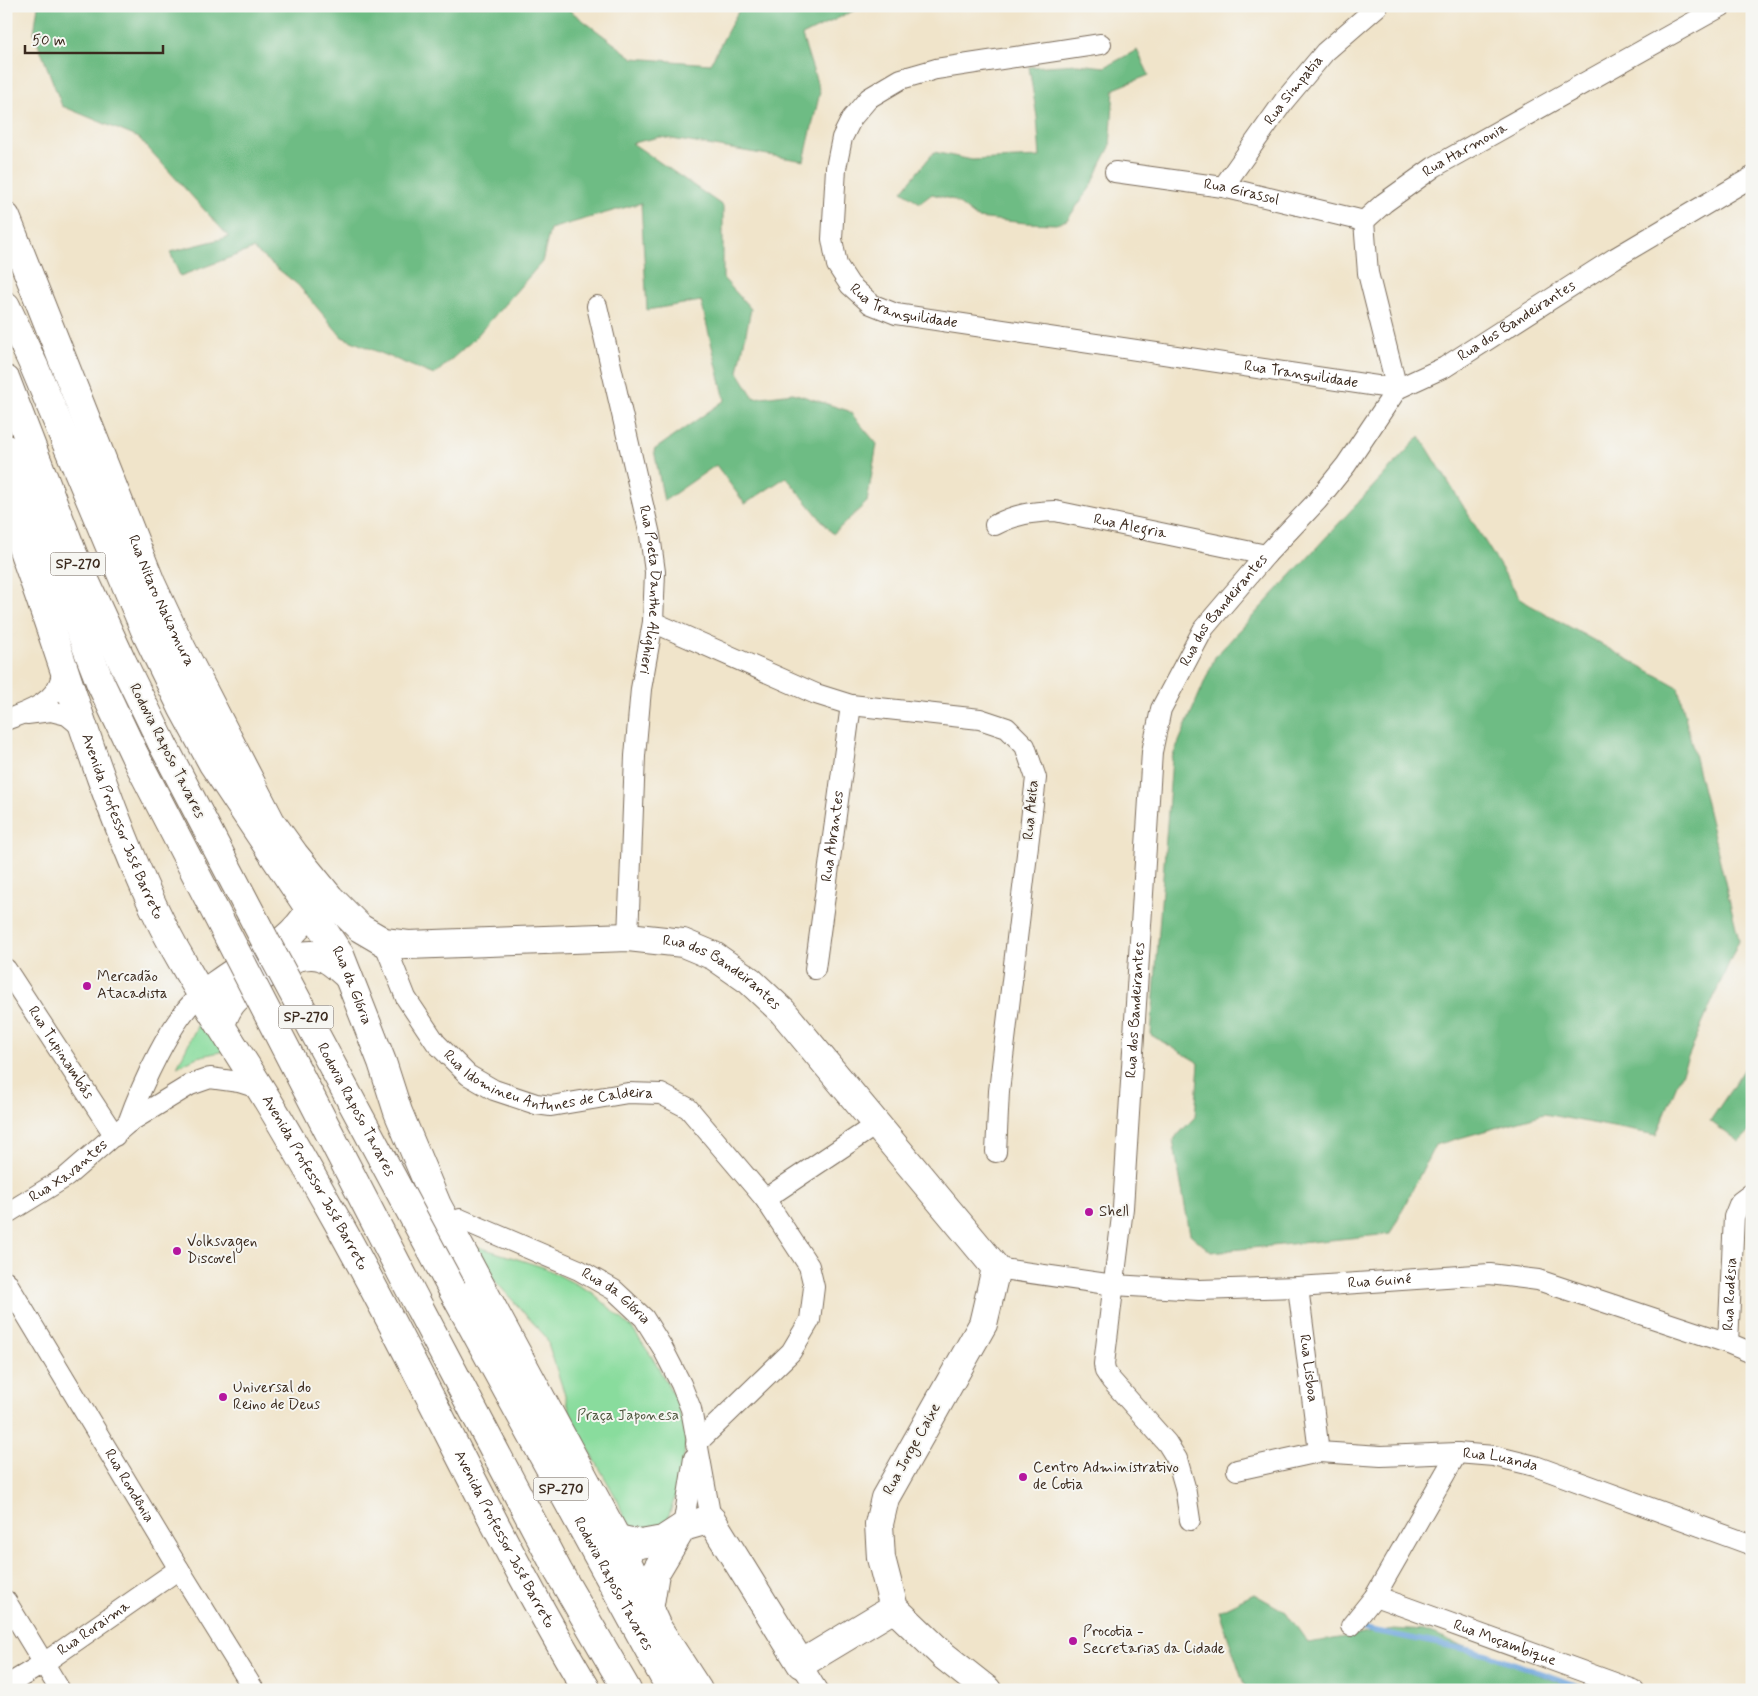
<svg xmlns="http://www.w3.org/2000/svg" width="1758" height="1696" viewBox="0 0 1758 1696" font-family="Mynerve,sans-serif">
  <rect width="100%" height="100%" fill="#f6f6f2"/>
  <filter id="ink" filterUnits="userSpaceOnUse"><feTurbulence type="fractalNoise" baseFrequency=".02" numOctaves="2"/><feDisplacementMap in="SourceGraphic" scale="10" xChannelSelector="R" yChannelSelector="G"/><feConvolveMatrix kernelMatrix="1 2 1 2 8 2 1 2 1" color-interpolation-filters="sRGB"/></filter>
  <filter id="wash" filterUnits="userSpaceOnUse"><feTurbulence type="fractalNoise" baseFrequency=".0096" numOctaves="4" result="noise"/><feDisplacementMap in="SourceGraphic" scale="20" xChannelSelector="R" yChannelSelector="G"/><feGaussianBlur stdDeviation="1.12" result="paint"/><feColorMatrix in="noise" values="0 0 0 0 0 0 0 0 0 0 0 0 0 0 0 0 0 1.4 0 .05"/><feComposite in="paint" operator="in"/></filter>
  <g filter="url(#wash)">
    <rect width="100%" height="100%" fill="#f0e4ca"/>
    <!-- green -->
    <path fill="#89dc9d" stroke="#62835e" d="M 202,1016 L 224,1051 L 197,1057 L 177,1067 Z
      M 469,1244 L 543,1267 L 593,1293 L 631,1327 L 652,1357 L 676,1399 L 686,1437 L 682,1477 L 668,1518 L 657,1530 L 640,1533 L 624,1518 L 618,1501 L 574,1423 L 546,1337 L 486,1271 Z"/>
    <!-- forest -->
    <path fill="#6ebc84" stroke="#547351" d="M 38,6 L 564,6 L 633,58 L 710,64 L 741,6 L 863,6 L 802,36 L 820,92 L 804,161 L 660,137 L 632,143 L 723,206 L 723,278 L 751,309 L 738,372 L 754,398 L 793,393 L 849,411 L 877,444 L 867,502 L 833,534 L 786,477 L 745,504 L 716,465 L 664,501 L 654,450 L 725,400 L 701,301 L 647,310 L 641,203 L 550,229 L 542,262 L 474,339 L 434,375 L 342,337 L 298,285 L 253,249 L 180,276 L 170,252 L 229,237 L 139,138 L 62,106 L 34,33 Z
      M 1137,50 L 1149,75 L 1114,89 L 1110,147 L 1101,164 L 1092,185 L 1067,220 L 1056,224 L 1026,223 L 977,218 L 954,200 L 932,194 L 920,203 L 902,191 L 934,152 L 972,160 L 1040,157 L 1037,117 L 1029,67 L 1078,64 L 1105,67 Z
      M 1420,436 L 1521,600 L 1678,687 L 1739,940 L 1697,1036 L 1656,1135 L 1544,1114 L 1435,1145 L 1390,1234 L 1211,1252 L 1190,1234 L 1173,1140 L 1195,1117 L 1199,1063 L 1151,1035 L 1172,758 L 1215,657 Z
      M 1752,1058 L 1752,1129 L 1739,1142 L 1710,1121 Z
      M 1254,1594 L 1286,1612 L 1308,1643 L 1394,1629 L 1424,1631 L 1579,1690 L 1246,1690 L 1219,1611 Z"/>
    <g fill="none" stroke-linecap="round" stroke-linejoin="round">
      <!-- stream -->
      <path stroke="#6da5dc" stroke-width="5.5" d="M 1356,1627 L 1484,1653 L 1589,1690"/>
    </g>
  </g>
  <g filter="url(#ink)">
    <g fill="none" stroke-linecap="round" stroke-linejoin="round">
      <!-- street casing -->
      <g stroke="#7a6b5a" stroke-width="22">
        <g id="street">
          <path id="s1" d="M 1101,44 L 936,69 L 901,79 L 869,98 L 852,118 L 842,138 L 836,168 L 832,239 L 837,265 L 850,285 L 871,304 L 896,314 L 1397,389"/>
          <path id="s2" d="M 1115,172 L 1223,187 L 1364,221"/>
          <path id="s3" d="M 1223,187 L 1284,101 L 1325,52 L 1378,6"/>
          <path id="s4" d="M 1364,221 L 1384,203 L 1434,167 L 1722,6"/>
          <path d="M 1364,221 L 1368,273 L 1397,389"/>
          <path id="s5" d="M 597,306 L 650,535 L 655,572 L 653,622 L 641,689 L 635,756 L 628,937"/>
          <path id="s6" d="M 995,525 C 1016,514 1031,512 1055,511 L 1266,555"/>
          <path d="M 653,622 L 816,694 L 851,705 L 980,719 L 1007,728 L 1025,746 L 1036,778 L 999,1091 L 996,1152"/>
          <path d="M 27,714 L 51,711 L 67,715 L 83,728"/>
          <path d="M 6,720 C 24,713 47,706 57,688 C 61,682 62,673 64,665"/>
          <path id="s7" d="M 384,942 L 406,998 L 436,1043 L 468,1075 L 494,1090 L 536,1104 L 551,1106 L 628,1093 L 661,1094 L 688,1108 L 765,1199 L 809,1266 L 814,1287 L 810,1320 L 791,1352 L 696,1444"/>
          <path id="s8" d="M 6,969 L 115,1136"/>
          <path id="s9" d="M 815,969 L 851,705"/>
          <path d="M 128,1123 C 140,1089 172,1016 201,995"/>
          <path d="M 765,1199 L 877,1124"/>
          <path id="s10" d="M 6,1214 L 66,1177 L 128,1123 L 190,1085 L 210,1078 L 239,1082 L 261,1089"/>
          <path id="s11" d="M 460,1219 L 579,1270 L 614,1290 L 644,1318 L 662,1347 L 681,1384 L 691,1409 L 711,1519"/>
          <path id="s12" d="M 996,1268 L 1114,1285 L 1199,1290 L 1298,1287 L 1490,1274 L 1538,1280 L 1728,1343 L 1752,1353"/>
          <path id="s13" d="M 6,1281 L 179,1569 L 254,1690"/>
          <path id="s14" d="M 1298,1287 L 1319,1452"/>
          <path id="s15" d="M 1728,1343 L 1734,1217 L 1740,1202 L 1752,1193"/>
          <path id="s16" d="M 1237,1470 L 1319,1452 L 1381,1456 L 1457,1453 L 1494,1456 L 1535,1466 L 1752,1545"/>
          <path id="s17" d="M 1190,1520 L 1185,1487 L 1177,1459 L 1167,1443 L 1111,1380 L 1105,1371 L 1104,1364 L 1123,1208 L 1152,752 L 1161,709 L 1204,628 L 1266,555 L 1317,501 L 1346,465 L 1397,389 L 1445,367 L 1615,258 L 1752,177"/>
          <path d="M 683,1527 L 694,1458"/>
          <path id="s18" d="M 1375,1596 L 1634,1690"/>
          <path d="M 6,1601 L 60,1690"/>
          <path d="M 1351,1626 L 1375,1596 L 1457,1453"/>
          <path d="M 801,1664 L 817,1690"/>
          <path id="s19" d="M 6,1686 L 44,1663 L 179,1569"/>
        </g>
      </g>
      <!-- secondary casing -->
      <g stroke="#7a6b5a" stroke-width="30">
        <g id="secondary">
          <path id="s20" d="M 6,217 L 151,583 L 181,647 L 271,822 L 294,854 L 330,898 L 360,928 L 384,942 L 408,945 L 628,937 L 683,943 L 714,956 L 750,981 L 783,1012 L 996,1268 L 983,1324 L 885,1498 L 879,1524 L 881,1558 L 894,1608 L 944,1656 L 987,1690"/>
          <path d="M 617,1539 L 641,1544 L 663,1540 L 683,1527 L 711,1519 L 801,1664 L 894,1608"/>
          <path d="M 649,1610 L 655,1573 L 682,1528"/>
        </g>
      </g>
      <!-- highway casing -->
      <g stroke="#7a6b5a" stroke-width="30">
        <g id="highway">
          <path id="s21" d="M 6,306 L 34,366 L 147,635 L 182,707 L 213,764 L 340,955 L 382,1062 L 398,1112 L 437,1205 L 617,1539 L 657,1627 L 698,1690"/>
          <path d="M 6,380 L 73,554 L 122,661 L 162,743"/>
          <path d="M 6,449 L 66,594 L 100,682 L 136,758"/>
          <path id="s22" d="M 6,505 C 56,631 89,763 144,886 C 175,958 219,1022 260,1088 C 288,1133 314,1180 340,1226 C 425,1379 497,1540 587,1690"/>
          <path d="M 201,995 C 212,988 222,980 233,973 C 264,952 290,943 310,910"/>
          <path d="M 221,1025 C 223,1019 225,1013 229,1007 C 233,999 241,994 248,988 C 267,973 293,950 320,956 C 330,959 340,969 348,976"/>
          <path id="s23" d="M 452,1289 L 671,1690"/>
          <path d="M 418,1305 L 558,1571 L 627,1690"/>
        </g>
      </g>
      <!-- street -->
      <use href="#street" stroke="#fff" stroke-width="20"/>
      <!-- secondary -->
      <use href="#secondary" stroke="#fff" stroke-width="28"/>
      <!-- highway -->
      <use href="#highway" stroke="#fff" stroke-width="28"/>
      <!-- highway-bridge casing -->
      <g stroke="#7a6b5a" stroke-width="30" stroke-linecap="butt">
        <g id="highway-bridge">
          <path id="s24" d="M 162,743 L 267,944 L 452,1289"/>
          <path d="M 136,758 L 418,1305"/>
        </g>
      </g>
      <!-- highway-bridge -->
      <use href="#highway-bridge" stroke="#fff" stroke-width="28"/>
    </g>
  </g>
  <!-- markers -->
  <g fill="#b5179e" stroke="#f6f6f2" stroke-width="2">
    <circle cx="87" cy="986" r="5"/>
    <circle cx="1089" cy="1212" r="5"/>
    <circle cx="177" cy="1251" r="5"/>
    <circle cx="223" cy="1397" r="5"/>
    <circle cx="1023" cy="1477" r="5"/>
    <circle cx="1073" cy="1641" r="5"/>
  </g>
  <g text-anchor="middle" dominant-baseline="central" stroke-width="4" stroke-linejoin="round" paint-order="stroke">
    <!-- shield labels -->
    <g fill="#f6f6f2" stroke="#73675e" stroke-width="1">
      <rect x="50.5" y="552.5" width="55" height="23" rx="4"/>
      <rect x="278.5" y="1005.5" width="55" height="23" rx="4"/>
      <rect x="533.5" y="1477.5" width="55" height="23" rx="4"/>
    </g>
    <g font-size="14" font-weight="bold" fill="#3b2a1e">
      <text x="78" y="564">SP-270</text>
      <text x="306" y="1017">SP-270</text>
      <text x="561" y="1489">SP-270</text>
    </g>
    <!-- street labels -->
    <g font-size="15" fill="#3b2a1e" stroke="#f6f6f2">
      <text stroke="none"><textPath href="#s3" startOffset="120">Rua Simpatia</textPath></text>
      <text stroke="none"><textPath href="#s4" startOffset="124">Rua Harmonia</textPath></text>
      <text stroke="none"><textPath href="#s2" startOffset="128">Rua Girassol</textPath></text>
      <text stroke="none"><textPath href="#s1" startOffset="501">Rua Tranquilidade</textPath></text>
      <text stroke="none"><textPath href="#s17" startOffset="1379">Rua dos Bandeirantes</textPath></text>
      <text stroke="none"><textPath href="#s1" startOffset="906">Rua Tranquilidade</textPath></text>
      <text stroke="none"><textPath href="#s6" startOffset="139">Rua Alegria</textPath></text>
      <text stroke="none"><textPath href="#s5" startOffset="290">Rua Poeta Danthe Alighieri</textPath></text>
      <text stroke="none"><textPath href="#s20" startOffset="414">Rua Nitaro Nakamura</textPath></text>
      <text stroke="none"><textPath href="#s17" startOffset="959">Rua dos Bandeirantes</textPath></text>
      <text transform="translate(167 751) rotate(63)">Rodovia Raposo Tavares</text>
      <text transform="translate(1031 810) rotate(-85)">Rua Akita</text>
      <text stroke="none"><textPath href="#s22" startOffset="342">Avenida Professor José Barreto</textPath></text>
      <text stroke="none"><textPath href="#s9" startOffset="134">Rua Abrantes</textPath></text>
      <text stroke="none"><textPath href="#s20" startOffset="1175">Rua dos Bandeirantes</textPath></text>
      <text stroke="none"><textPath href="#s21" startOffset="765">Rua da Glória</textPath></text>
      <text stroke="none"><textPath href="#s17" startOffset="539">Rua dos Bandeirantes</textPath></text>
      <text stroke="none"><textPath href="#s8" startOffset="100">Rua Tupinambás</textPath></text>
      <text stroke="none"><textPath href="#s7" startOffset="240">Rua Idomineu Antunes de Caldeira</textPath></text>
      <text stroke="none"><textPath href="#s24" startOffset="415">Rodovia Raposo Tavares</textPath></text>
      <text stroke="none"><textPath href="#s10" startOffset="76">Rua Xavantes</textPath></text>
      <text stroke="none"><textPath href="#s22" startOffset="748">Avenida Professor José Barreto</textPath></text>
      <text stroke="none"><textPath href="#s12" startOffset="385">Rua Guiné</textPath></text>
      <text stroke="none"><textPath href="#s15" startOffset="49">Rua Rodésia</textPath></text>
      <text stroke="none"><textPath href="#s11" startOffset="175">Rua da Glória</textPath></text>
      <text stroke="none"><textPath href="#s14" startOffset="82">Rua Lisboa</textPath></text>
      <text transform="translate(912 1449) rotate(-61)">Rua Jorge Caixe</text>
      <text stroke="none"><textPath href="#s16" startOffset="266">Rua Luanda</textPath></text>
      <text stroke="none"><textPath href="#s13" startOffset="239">Rua Rondônia</textPath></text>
      <text stroke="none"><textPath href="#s22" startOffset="1152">Avenida Professor José Barreto</textPath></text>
      <text stroke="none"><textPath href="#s23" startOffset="336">Rodovia Raposo Tavares</textPath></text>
      <text stroke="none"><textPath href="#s19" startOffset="105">Rua Roraima</textPath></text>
      <text stroke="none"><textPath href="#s18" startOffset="138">Rua Moçambique</textPath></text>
    </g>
    <!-- poi labels -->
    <g font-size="15" fill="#3b2a1e" stroke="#f6f6f2" text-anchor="start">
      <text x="97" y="977">Mercadão<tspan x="97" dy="17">Atacadista</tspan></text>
      <text x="1099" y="1212">Shell</text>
      <text x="187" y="1242">Volksvagen<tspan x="187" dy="17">Discovel</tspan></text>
      <text x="233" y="1388">Universal do<tspan x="233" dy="17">Reino de Deus</tspan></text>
      <text x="1033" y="1468">Centro Administrativo<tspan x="1033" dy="17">de Cotia</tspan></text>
      <text x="1083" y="1632">Procotia -<tspan x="1083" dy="17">Secretarias da Cidade</tspan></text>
    </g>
    <!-- park labels -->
    <g font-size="15" fill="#4e563e" stroke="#f6f6f2">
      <text x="628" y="1416">Praça Japonesa</text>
    </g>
  </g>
  <!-- margin -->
  <rect width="1758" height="1696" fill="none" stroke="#f6f6f2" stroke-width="25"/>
  <!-- scale -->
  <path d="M25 45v8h138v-8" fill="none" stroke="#3b2a1e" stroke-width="2.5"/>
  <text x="32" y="45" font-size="15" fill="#3b2a1e" stroke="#f6f6f2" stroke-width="4" paint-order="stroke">50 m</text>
</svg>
